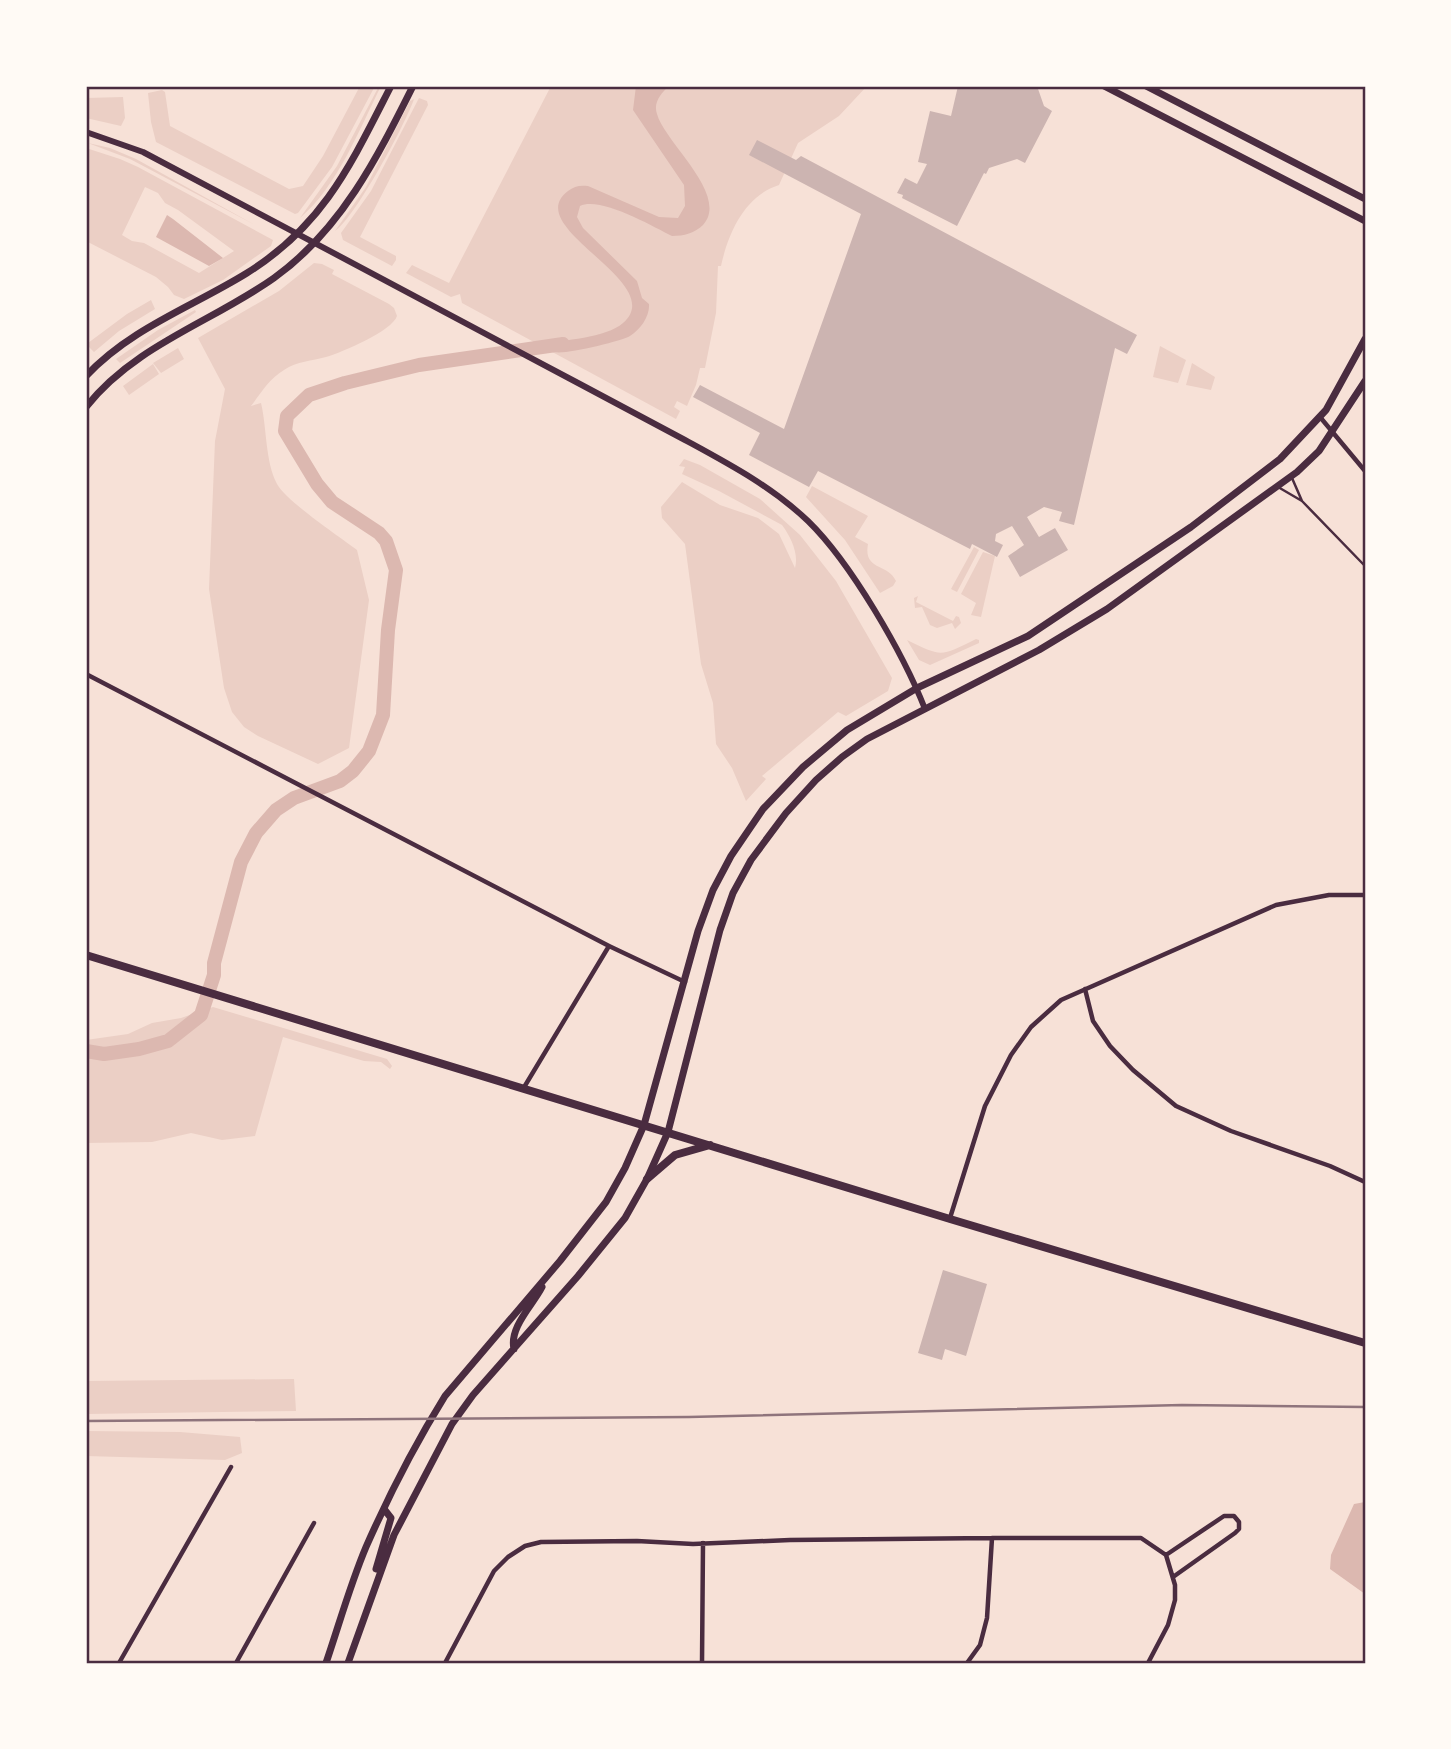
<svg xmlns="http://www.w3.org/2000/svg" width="1451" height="1749" viewBox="0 0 1451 1749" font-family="Arial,sans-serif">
  <rect width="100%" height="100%" fill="#f7e1d7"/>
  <!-- green -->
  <path fill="#ebcfc5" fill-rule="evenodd" d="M 360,86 L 375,86 L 332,167 L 298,213 L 295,214 L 156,142 L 151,122 L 148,93 L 162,90 L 165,92 L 170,126 L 289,189 L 303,186 L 323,156 Z
    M 379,86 L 381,86 C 360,128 337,187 300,218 L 337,166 Z
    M 551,86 L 867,86 L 839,116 L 798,143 L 779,185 C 744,196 728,234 721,266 L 718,266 L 716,313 L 705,368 L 700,368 L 696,385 L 687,406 L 677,401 L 674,407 L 680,411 L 676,419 L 462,303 L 460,294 L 451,297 L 406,273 L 412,265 L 449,283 Z
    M 123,97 L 125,118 L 121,126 L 86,118 L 86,98 Z
    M 419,98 L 427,101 L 428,105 L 360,237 L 396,256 L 396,260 L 392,266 L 343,240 L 341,233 L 371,191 Z
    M 414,99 C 406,123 355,218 335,231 L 366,187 L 410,101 Z
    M 88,143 L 110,148 L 136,159 L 255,225 L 130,159 Z
    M 86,148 L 120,159 L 138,167 L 273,240 L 271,246 L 223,280 L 184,299 L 174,295 L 168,287 L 156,277 L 86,241 ZM 145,187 L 158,193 L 165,203 L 178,210 L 234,251 L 199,273 L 144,243 L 132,241 L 122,235 Z
    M 314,263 L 322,264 L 334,270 L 332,274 L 389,304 L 394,308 L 397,316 C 392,331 343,352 326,357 C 312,361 297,361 284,370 C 269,379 261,393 251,406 L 261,403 C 267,428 265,461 277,484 C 286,501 340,537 357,550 L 369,600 L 349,748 L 318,764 L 258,736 L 244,727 L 232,712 L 224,688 L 209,589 L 215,441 L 225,389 L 198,338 L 279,291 Z
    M 151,300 L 155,309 L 119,331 L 94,352 L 89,347 L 88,343 L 127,314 Z
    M 195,310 L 196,312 L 120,363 L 116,359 L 158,330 Z
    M 1160,346 L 1186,360 L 1178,383 L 1153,377 Z
    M 178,348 L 184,359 L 161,373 L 153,363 Z
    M 1192,363 L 1215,377 L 1211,390 L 1186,385 Z
    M 153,364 L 159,374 L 129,395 L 123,386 Z
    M 684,459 L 700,465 L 760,499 L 800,535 L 836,581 L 892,678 L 888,691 L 846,716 L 838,712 L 762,776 L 766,779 L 746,801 L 732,768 L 716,744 L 713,703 L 701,664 L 685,544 L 662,518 L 661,507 L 682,482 L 720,505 L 758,518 L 779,534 L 795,568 C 799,554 791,537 782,525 L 719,491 L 682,474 L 685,467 L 679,466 Z
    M 812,486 L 868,516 L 855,537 L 868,544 C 863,571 888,563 896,581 L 893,586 L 880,593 L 845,540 L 806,497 Z
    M 974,547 L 979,550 L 957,592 L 951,589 Z
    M 983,552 L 995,556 L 981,617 L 971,615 L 976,603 L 961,594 Z
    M 918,596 L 916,602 L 953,621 L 956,616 L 959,617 L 961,623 L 955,629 L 952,623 L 937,628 L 930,625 L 922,607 L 915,608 L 914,598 Z
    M 976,639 L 979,640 L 979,643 L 930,665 L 919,660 L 907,640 C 942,657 940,657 976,639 Z
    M 213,1007 L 387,1059 L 392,1066 L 390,1069 L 381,1062 L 364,1061 L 283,1037 L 255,1136 L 222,1140 L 191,1133 L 152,1142 L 86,1143 L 86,1040 L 128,1034 L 152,1023 L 181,1018 Z
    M 294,1379 L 296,1411 L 86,1414 L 86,1381 Z
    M 86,1431 L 180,1432 L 240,1437 L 242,1453 L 225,1460 L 86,1456 Z"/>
  <!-- water -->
  <path fill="#dcb8b0" d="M 636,86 L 669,86 C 661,93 653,103 657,114 C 665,143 730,195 703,225 C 695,233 684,236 672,236 C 652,226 600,196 580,206 L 577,217 L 583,228 L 637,281 L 642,298 L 649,304 C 650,316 641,329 630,336 C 622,341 564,355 555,352 C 550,351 545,347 541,344 C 563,340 606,338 623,323 C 670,282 519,228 568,191 C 574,186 580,185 588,186 L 659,217 L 678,218 L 685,206 L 684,185 L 633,110 Z
    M 167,215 L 173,219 L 223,258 L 209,266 L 156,237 Z
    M 1365,1502 L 1365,1594 L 1330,1569 L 1331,1555 L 1354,1504 Z"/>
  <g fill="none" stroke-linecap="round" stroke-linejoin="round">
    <!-- river -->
    <path stroke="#dcb8b0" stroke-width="14" d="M 86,1051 L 104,1054 L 139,1049 L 168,1041 L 201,1015 L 214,975 L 214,963 L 241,862 L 256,833 L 276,810 L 294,798 L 340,781 L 353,771 L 369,751 L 383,715 L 388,630 L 396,570 L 386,541 L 379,533 L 332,502 L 317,484 L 285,431 L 287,416 L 309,395 L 345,383 L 419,365 L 563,344"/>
  </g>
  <!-- building -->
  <path fill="#ccb4b1" d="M 958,86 L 1037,86 L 1044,106 L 1052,111 L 1025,163 L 1017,159 L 989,168 L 986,174 L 984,173 L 957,226 L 902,198 L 903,195 L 897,193 L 905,178 L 917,184 L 927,164 L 918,162 L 930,111 L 951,116 Z
    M 757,140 L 796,160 L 801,156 L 1137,335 L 1127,354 L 1115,348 L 1074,525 L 1059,521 L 1062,512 L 1044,507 L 1027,517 L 1039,537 L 1055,528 L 1068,550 L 1020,577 L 1008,556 L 1024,545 L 1012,526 L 996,534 L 995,541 L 1003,545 L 997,557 L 972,544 L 970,549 L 818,471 L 809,487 L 749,455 L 760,433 L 693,397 L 700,385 L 784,429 L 861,214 L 749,155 Z
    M 943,1270 L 987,1284 L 966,1356 L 945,1349 L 942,1360 L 918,1353 Z"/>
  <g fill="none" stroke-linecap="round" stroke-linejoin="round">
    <!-- service -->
    <path stroke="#4a2c40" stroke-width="2.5" d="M 1278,487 L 1302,501 L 1292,478
      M 1302,501 L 1365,566"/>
    <!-- minor -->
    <path stroke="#4a2c40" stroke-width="4.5" d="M 1320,417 L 1365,471
      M 86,674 L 609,946 L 685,982
      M 1085,989 L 1093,1021 L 1110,1046 L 1133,1070 L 1176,1106 L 1231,1131 L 1330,1166 L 1365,1182
      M 523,1089 L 609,946
      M 950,1218 L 985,1106 L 1011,1055 L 1031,1027 L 1061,1000 L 1276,905 L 1329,895 L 1365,895
      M 1166,1555 L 1224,1516 L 1234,1516 L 1239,1522 L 1239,1529 L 1235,1533 L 1173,1577
      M 119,1663 L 231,1467
      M 236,1663 L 314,1523
      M 445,1663 L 494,1571 L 508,1557 L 525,1546 L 541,1542 L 637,1541 L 693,1544 L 790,1540 L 992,1538 L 1141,1538 L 1166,1555 L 1175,1585 L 1175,1600 L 1168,1625 L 1148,1663
      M 702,1663 L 703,1543
      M 967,1663 L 980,1645 L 987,1618 L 992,1538"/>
    <!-- tertiary -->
    <path stroke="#4a2c40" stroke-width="6" d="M 86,132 L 143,152 C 288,229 433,305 578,383 C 613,402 649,421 685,440 C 729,464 771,486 808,521 C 851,563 903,653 925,709"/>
    <!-- secondary -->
    <path stroke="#4a2c40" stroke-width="7" d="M 1104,86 L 1365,221
      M 1146,86 L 1365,199
      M 86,376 C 131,328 192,307 247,273 C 324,225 351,164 391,86
      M 86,407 C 135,345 212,322 274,278 C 341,230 377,158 413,86
      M 514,1349 C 509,1327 533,1305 542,1287
      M 376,1569 L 391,1518 L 384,1509
      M 326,1663 C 339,1625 350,1585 366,1547 C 389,1495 415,1444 445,1396 L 560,1261 L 606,1202 L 625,1168 L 644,1125 L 698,931 L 713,890 L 731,856 L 763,809 L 803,767 L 847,730 L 917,688 L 1028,636 L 1191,527 L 1280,459 L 1326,410 L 1365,339
      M 348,1663 L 394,1535 L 452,1424 L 473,1395 L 578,1276 L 625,1218 L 647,1179 L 668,1132 L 720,930 L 733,893 L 751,860 L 786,813 L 816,780 L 842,757 L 867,739 L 1039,650 L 1107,609 L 1297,472 L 1319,451 L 1365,381"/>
    <!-- primary -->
    <path stroke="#4a2c40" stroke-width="8" d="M 86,955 L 950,1219 L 1365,1343
      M 647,1179 L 675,1155 L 710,1145"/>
    <!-- rail -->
    <path stroke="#8f747c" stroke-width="2.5" d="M 86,1421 L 689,1417 L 1182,1405 L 1365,1407"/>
  </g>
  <!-- border -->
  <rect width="1451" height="1749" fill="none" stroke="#fffaf5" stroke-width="175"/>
  <rect x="88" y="88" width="1276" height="1574" fill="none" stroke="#4a2c40" stroke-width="2.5"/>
</svg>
